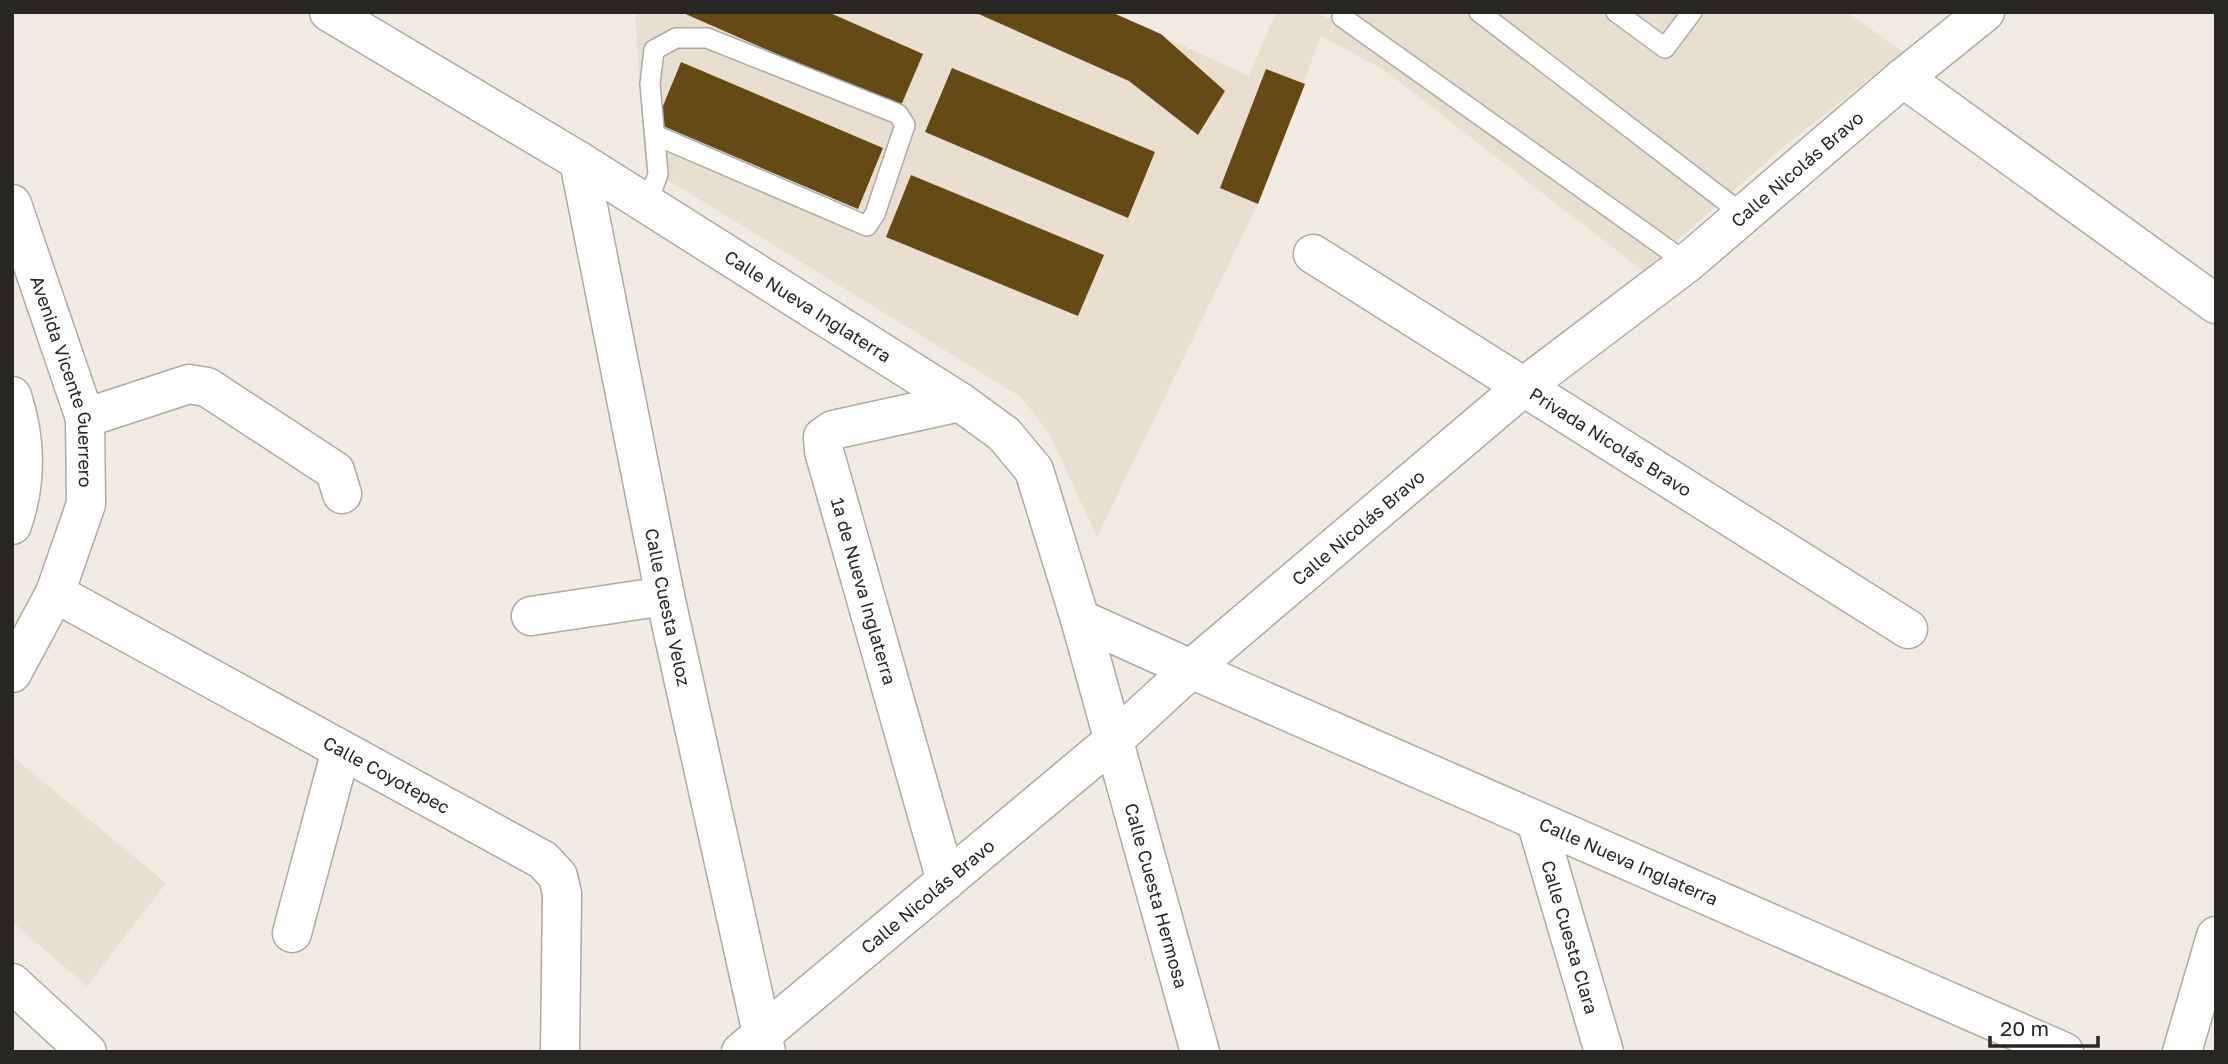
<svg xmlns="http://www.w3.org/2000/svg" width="2228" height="1064" viewBox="0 0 2228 1064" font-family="'Golos Text',sans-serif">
  <rect width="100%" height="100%" fill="#f1ebe3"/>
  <!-- built -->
  <path fill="#e8dfd0" d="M 635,12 L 1111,12 L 1249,76 L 1276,12 L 1317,12 L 1328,19 L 1333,12 L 1847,12 L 1903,52 L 1775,154 L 1643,271 L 1384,70 L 1321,36 L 1258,204 L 1097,537 L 1049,433 L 1021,397 L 645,166 Z
    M 12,756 L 166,883 L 87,986 L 12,922 Z"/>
  <!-- building -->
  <path fill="#654a15" d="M 681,12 L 828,12 L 923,54 L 900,108 Z
    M 974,12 L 1111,12 L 1161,34 L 1225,91 L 1198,135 L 1129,81 Z
    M 681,62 L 883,148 L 858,209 L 656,123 Z
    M 952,68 L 1155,152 L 1128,218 L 925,132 Z
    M 1266,69 L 1305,84 L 1258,204 L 1220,188 Z
    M 911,175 L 1104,255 L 1078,316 L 886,237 Z"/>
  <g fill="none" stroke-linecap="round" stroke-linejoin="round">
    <!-- service casing -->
    <g stroke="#aeaaa2" stroke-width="22">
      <path id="service" d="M 1345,12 L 1342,17 L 1687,263
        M 1479,12 L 1745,216
        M 1616,12 L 1665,48 L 1692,12
        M 647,204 L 658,174 L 650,84 L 654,50 L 676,38 L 707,38 L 898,114 L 905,125 L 875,214 L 867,226 L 655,135"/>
    </g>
    <!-- minor casing -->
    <g stroke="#aeaaa2" stroke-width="41">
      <g id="minor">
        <path d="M 1903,78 L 2216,304"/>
        <path id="s1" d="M 579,161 L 665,596 L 766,1052"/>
        <path id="s2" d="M 1313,254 L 1908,629"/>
        <path d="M 85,418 L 189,384 L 207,387 L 335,471 L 342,494"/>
        <path id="s3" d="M 55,593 L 543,860 L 558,876 L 562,894 L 560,1052"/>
        <path d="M 531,616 L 665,596"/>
        <path id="s4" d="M 1191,669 L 2064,1052"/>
        <path id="s5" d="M 1536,821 L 1604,1052"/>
        <path d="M 946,881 L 824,451 L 823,437 L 833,430 L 960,402"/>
        <path d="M 292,933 L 341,750"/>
        <path id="s6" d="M 741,1052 L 1114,740 L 1191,669 L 1522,388 L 1687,263 L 1903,78 L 1985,12"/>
        <path d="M 2182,1052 L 2216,936"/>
      </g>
    </g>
    <!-- tertiary casing -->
    <g stroke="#aeaaa2" stroke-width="41">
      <g id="tertiary">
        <path id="s7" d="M 329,12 L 579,161 L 960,402 L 1004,434 L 1034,470 L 1080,619 L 1200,1052"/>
        <path d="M 1080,619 L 1191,669"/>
        <path d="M 12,983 L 87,1052"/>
      </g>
    </g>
    <!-- secondary casing -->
    <g stroke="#aeaaa2" stroke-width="41">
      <g id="secondary">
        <path id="s8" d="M 12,204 L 85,418 L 86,504 L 55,593 L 12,673"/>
        <path d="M 12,396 C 26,439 27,482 12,525"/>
      </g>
    </g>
    <!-- service -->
    <use href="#service" stroke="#fff" stroke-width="19"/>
    <!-- minor -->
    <use href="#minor" stroke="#fff" stroke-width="38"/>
    <!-- tertiary -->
    <use href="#tertiary" stroke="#fff" stroke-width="38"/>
    <!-- secondary -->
    <use href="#secondary" stroke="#fff" stroke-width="38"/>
  </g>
  <g text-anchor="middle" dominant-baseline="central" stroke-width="7" stroke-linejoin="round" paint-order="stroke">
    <!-- street labels -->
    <g font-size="18" fill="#282623" stroke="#fff">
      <text stroke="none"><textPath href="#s6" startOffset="1377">Calle Nicolás Bravo</textPath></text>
      <text stroke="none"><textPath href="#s7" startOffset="562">Calle Nueva Inglaterra</textPath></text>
      <text stroke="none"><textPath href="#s8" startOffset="186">Avenida Vicente Guerrero</textPath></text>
      <text stroke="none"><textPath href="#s2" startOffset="352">Privada Nicolás Bravo</textPath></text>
      <text stroke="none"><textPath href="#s6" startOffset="810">Calle Nicolás Bravo</textPath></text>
      <text transform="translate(864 591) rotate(74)">1a de Nueva Inglaterra</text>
      <text stroke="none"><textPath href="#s1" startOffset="455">Calle Cuesta Veloz</textPath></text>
      <text stroke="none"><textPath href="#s3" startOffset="378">Calle Coyotepec</textPath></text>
      <text stroke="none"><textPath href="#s4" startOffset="478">Calle Nueva Inglaterra</textPath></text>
      <text stroke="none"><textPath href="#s6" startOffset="243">Calle Nicolás Bravo</textPath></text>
      <text stroke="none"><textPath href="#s7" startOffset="1286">Calle Cuesta Hermosa</textPath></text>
      <text stroke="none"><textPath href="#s5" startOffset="121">Calle Cuesta Clara</textPath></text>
    </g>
  </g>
  <!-- border -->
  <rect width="2228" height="1064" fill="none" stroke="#282623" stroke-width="28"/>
  <!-- scale -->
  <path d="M1990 1036v10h108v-10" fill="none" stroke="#282623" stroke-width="3.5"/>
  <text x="2000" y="1036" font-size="21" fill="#282623" stroke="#ffffff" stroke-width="5" paint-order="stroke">20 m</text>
</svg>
